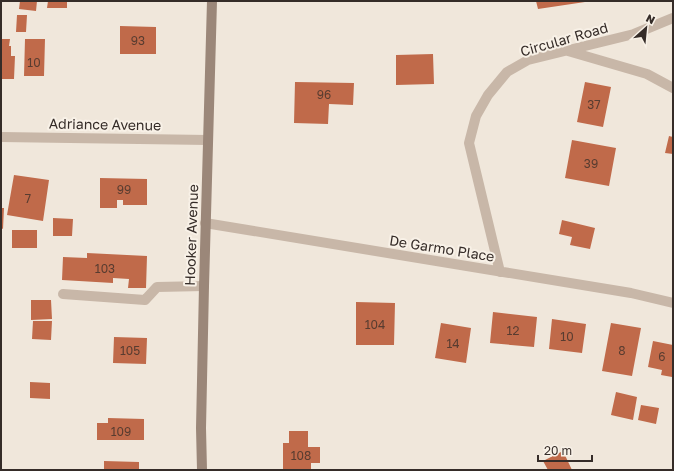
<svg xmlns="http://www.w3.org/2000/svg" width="674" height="471" viewBox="0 0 674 471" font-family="'Golos Text',sans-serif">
  <rect width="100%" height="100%" fill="#f0e7db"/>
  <!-- building -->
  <path fill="#c06a4a" d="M 20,1 L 37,1 L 36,11 L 19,9 Z
    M 48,1 L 67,1 L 67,8 L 47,8 Z
    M 536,1 L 585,1 L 585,2 L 538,9 Z
    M 17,15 L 27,15 L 26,32 L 16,32 Z
    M 120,26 L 156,27 L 156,54 L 120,54 Z
    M 1,39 L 10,39 L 9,46 L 11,46 L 11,56 L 15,56 L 14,79 L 1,79 Z
    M 25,39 L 45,39 L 44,76 L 24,76 Z
    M 433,54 L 434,84 L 396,85 L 396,55 Z
    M 295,82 L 354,83 L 353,105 L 329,104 L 328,124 L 294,123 Z
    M 585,82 L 611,87 L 603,127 L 577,122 Z
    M 669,136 L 673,137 L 673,154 L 665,153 Z
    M 572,140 L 616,148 L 609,186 L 565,178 Z
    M 14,175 L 49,180 L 43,221 L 7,215 Z
    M 100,178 L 147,179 L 147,205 L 123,205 L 123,200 L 117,200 L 117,208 L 100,208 Z
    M 1,208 L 4,208 L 3,229 L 1,228 Z
    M 53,218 L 73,219 L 72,236 L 53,236 Z
    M 562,220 L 595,228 L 590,249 L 570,245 L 572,237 L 559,234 Z
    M 12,230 L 37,230 L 37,248 L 12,248 Z
    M 87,253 L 147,256 L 146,288 L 128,288 L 129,279 L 113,278 L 113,283 L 62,280 L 63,257 L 87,258 Z
    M 31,300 L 51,300 L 52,319 L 31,320 Z
    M 356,302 L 395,303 L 394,345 L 356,345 Z
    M 493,312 L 537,317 L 534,347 L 490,343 Z
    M 552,319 L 586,324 L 582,353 L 549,349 Z
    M 33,321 L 52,321 L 51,340 L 32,339 Z
    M 441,323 L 471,328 L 466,363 L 435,358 Z
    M 611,323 L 641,328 L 632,376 L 602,371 Z
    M 114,337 L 147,338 L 146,364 L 113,363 Z
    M 653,341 L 673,345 L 673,373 L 672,377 L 661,375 L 662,370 L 648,367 Z
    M 30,382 L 50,383 L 50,399 L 30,398 Z
    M 616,392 L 637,397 L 633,420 L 611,415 Z
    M 641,405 L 659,408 L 656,424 L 638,420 Z
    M 108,418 L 144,419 L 144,440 L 97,440 L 97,423 L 108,423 Z
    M 289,431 L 308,431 L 308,447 L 320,447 L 320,463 L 311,463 L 311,470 L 283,470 L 283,443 L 289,443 Z
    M 563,451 L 572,470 L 548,470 L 543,461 Z
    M 104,461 L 139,462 L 139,470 L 104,470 Z"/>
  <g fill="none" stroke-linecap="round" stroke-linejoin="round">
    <!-- lane -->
    <path stroke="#c8b7a8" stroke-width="10" d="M 63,294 L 145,300 L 157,287 L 204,286"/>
    <!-- street -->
    <path stroke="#c8b7a8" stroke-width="10" d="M 568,51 L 647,74 L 673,88
      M 1,137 L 208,140
      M 205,223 L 631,293 L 673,303
      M 500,272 L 469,143 L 476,116 L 488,95 L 507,72 L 528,60 L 634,34 L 673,18"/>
    <!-- secondary -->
    <path stroke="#9b8779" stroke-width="10" d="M 202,470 L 201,428 L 204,286 L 212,1"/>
  </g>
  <g text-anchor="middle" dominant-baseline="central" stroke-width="4" stroke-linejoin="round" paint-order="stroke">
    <!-- number labels -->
    <g font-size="12" fill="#583c30">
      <text x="138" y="40">93</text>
      <text x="34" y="62">10</text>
      <text x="324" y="94">96</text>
      <text x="594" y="104">37</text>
      <text x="591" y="163">39</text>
      <text x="124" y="189">99</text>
      <text x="28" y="198">7</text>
      <text x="105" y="268">103</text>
      <text x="375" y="324">104</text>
      <text x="513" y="330">12</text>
      <text x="567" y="336">10</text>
      <text x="453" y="343">14</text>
      <text x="130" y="350">105</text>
      <text x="622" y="350">8</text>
      <text x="662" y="356">6</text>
      <text x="121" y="431">109</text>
      <text x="301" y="455">108</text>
    </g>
    <!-- street labels -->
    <g font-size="14" fill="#352c28" stroke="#f8f1e7">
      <text transform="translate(564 39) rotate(-16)">Circular Road</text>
      <text transform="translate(105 124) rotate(1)">Adriance Avenue</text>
      <text transform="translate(191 235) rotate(-88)">Hooker Avenue</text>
      <text transform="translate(442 248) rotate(9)">De Garmo Place</text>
    </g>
  </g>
  <!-- border -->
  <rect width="674" height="471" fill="none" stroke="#352c28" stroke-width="4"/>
  <!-- north arrow -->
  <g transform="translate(646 28) rotate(27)" stroke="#f8f1e7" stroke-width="3" paint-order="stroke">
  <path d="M0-3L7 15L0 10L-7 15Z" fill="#352c28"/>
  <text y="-6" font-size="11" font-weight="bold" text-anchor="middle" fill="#352c28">N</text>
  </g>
  <!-- scale -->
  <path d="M538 455v6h54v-6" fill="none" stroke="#352c28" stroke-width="2"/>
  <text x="544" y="455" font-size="12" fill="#352c28" stroke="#f8f1e7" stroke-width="3" paint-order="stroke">20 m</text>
</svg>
